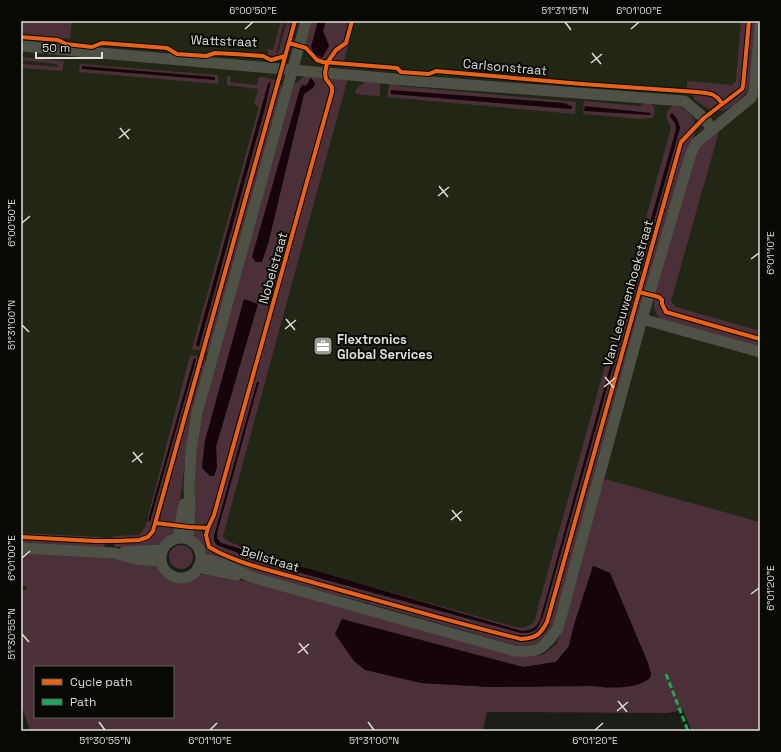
<svg xmlns="http://www.w3.org/2000/svg" width="781" height="752" viewBox="0 0 781 752" font-family="'Space Grotesk',sans-serif">
  <rect width="100%" height="100%" fill="#1c1d16"/>
  <!-- built -->
  <path fill="#222715" d="M 21,21 L 760,21 L 760,520 L 612,496 L 559,650 L 432,621 L 220,556 L 205,547 L 198,533 L 165,533 L 153,544 L 21,536 Z"/>
  <!-- green -->
  <path fill="#4b303a" fill-rule="evenodd" d="M 23,21 L 72,21 L 70,39 L 23,34 Z
    M 281,21 L 284,21 L 276,53 L 278,53 L 287,21 L 293,21 L 284,54 L 274,56 L 268,55 L 268,49 L 273,50 Z
    M 311,21 L 318,21 L 311,47 L 329,46 L 323,31 L 326,21 L 349,21 L 343,42 L 324,61 L 318,58 L 305,45 Z
    M 353,21 L 355,21 L 344,61 L 336,61 L 332,59 L 339,50 L 346,45 Z
    M 741,21 L 747,21 L 741,85 L 739,89 L 724,100 L 716,92 L 687,89 L 687,81 L 732,85 L 736,81 Z
    M 752,21 L 757,21 C 755,37 755,77 748,89 C 745,95 740,99 736,103 C 730,108 724,111 716,111 C 724,105 738,99 743,90 C 750,79 750,36 752,21 Z
    M 21,57 L 64,61 L 62,71 L 21,68 L 21,64 L 58,67 L 57,64 L 21,60 Z
    M 80,64 L 218,75 L 218,84 L 79,72 Z
    M 309,75 L 323,76 L 324,80 L 330,89 L 213,511 L 207,523 L 203,525 L 194,524 L 195,469 L 198,431 L 217,359 L 294,85 L 303,77 ZM 311,78 L 315,83 L 313,88 L 304,94 L 268,244 L 252,257 L 300,89 L 302,85 L 306,86 ZM 244,299 L 216,447 L 217,467 L 202,468 L 205,441 Z
    M 227,76 L 231,76 L 230,82 L 257,85 L 258,78 L 264,77 L 276,80 L 201,351 L 192,349 L 259,107 L 254,104 L 258,89 L 227,85 ZM 270,82 L 266,104 L 199,346 L 196,345 L 268,84 Z
    M 328,78 L 348,78 L 223,536 L 226,540 L 261,556 L 519,628 C 535,626 535,622 538,607 L 671,128 C 665,116 664,113 675,104 C 684,108 692,114 695,123 L 680,140 L 544,624 C 531,638 524,636 507,633 L 271,569 L 216,549 C 204,542 208,529 215,519 L 335,89 Z
    M 280,81 L 282,90 L 211,350 L 206,353 L 205,352 Z
    M 365,82 L 380,82 L 380,96 L 360,95 L 355,93 L 356,89 Z
    M 398,82 L 400,86 L 576,102 L 575,114 L 387,97 L 389,84 ZM 391,94 L 564,103 L 573,107 L 571,109 Z
    M 694,95 C 703,95 715,93 718,103 L 710,110 L 694,99 Z
    M 584,101 L 640,106 L 645,102 L 650,103 L 655,108 L 653,118 L 639,119 L 583,114 Z
    M 720,128 L 671,301 L 676,307 L 760,331 L 760,337 L 668,311 C 662,304 665,298 655,293 L 695,153 L 709,137 Z
    M 695,130 L 694,136 L 688,147 L 646,291 L 642,290 L 683,144 L 687,138 Z
    M 641,296 L 644,297 L 554,627 C 542,644 534,647 514,645 L 370,604 L 260,575 L 207,554 L 194,535 L 193,529 L 202,530 L 205,543 L 212,552 L 256,568 L 496,635 C 518,641 534,649 549,627 Z
    M 654,297 C 661,300 660,309 665,314 L 760,341 L 760,348 L 661,319 C 654,312 653,306 654,297 Z
    M 190,355 L 199,357 L 151,531 C 142,541 126,538 114,539 L 113,536 L 139,535 L 145,528 ZM 194,359 L 196,359 L 150,521 L 148,521 Z
    M 204,359 L 207,364 L 191,420 L 177,521 L 176,523 L 161,521 L 160,518 Z
    M 605,479 L 760,522 L 760,731 L 692,731 L 683,710 L 668,713 L 487,712 L 483,731 L 30,731 L 21,704 L 21,591 L 27,589 L 26,586 L 21,586 L 21,552 L 92,556 L 154,564 C 162,569 166,579 176,581 C 188,584 195,574 206,574 C 211,574 217,576 222,577 C 230,579 239,580 247,581 L 523,656 L 542,655 L 557,644 L 568,608 L 603,483 ZM 593,566 L 610,573 L 648,663 L 651,674 L 608,688 L 593,686 L 492,687 L 421,683 L 486,658 L 524,667 L 556,662 L 569,646 L 574,625 ZM 35,667 L 173,667 L 173,717 L 35,717 Z
    M 159,525 L 176,527 L 174,532 L 160,544 L 150,547 L 115,547 L 113,542 C 125,542 144,545 153,536 C 156,532 156,528 159,525 Z
    M 21,533 L 102,537 L 102,539 L 21,536 Z
    M 21,539 L 105,544 L 104,547 L 21,544 Z
    M169 557a12 12 0 1 1 24 0a12 12 0 1 1-24 0Z"/>
  <!-- water -->
  <path fill="#17030a" d="M 318,21 L 326,21 L 323,31 L 329,46 L 322,58 L 315,54 L 311,47 Z
    M 82,66 L 215,77 L 215,80 L 82,69 Z
    M 311,78 L 315,83 L 313,88 L 304,94 L 268,244 L 262,262 L 256,262 L 252,257 L 300,89 L 302,85 L 306,86 Z
    M 271,81 L 266,104 L 199,347 L 196,345 L 268,84 Z
    M 391,90 L 564,103 L 573,107 L 571,109 L 391,94 Z
    M 585,106 L 651,113 L 650,115 L 584,111 Z
    M 671,113 C 676,115 679,123 680,128 L 543,616 L 537,629 L 529,633 L 521,633 L 267,564 L 217,545 L 214,541 L 214,536 L 257,382 L 259,382 L 217,533 L 217,538 L 221,543 L 522,631 C 531,630 536,628 540,620 L 676,129 L 675,123 L 670,117 Z
    M 244,299 L 258,304 L 216,447 L 217,467 L 214,476 L 210,476 L 202,468 L 205,441 Z
    M 194,358 L 196,359 L 150,521 L 148,521 Z
    M 593,566 L 610,573 L 648,663 L 651,674 L 650,678 C 635,690 611,688 593,686 L 492,687 L 421,683 L 365,670 L 354,661 L 335,634 L 342,619 L 523,667 L 556,662 L 569,646 L 574,625 Z"/>
  <g fill="none" stroke-linecap="round" stroke-linejoin="round">
    <!-- minor -->
    <path stroke="#4e5145" stroke-width="11" d="M 21,46 L 417,81 L 684,101 L 704,118 L 712,129
      M 642,319 L 760,352
      M 178,537 L 184,504
      M161 558a20 20 0 1 1 40 0a20 20 0 1 1-40 0Z
      M 188,539 L 190,507 L 189,488 L 191,451 L 197,413 L 306,21
      M 21,548 L 114,553 L 136,559 L 160,561
      M 124,552 L 162,550
      M 201,558 L 223,564 L 251,577 L 515,651 C 540,653 544,648 558,628 L 642,319 L 691,153 L 696,143 L 751,98 L 754,91 L 755,84 L 760,25
      M 198,567 L 237,575"/>
    <!-- quiet -->
    <path stroke="#20a55d" stroke-width="3" stroke-dasharray="6 3" stroke-linecap="butt" d="M 666,674 L 688,731"/>
    <!-- cycleway casing -->
    <g stroke="#080905" stroke-width="6">
      <path id="cycleway" d="M 21,37 L 58,40 L 66,44 L 92,47 L 102,43 L 167,48 L 177,54 L 206,56 L 215,53 L 234,54 L 263,56 L 271,60 L 285,56
        M 289,43 L 306,48 L 317,60 L 323,62 L 397,68 L 401,72 L 429,74 L 436,71 L 582,84 L 697,92 C 709,93 716,93 722,104
        M 639,292 L 659,297 L 662,300 L 662,304 L 666,312 L 760,339
        M 156,523 L 189,527 L 208,528 L 206,535 L 209,547 C 239,565 282,573 315,583 C 384,602 452,622 521,639 C 536,638 540,635 547,622 L 681,142 L 704,118 L 742,89 L 743,86 L 749,21
        M 208,528 L 214,515 L 332,92 L 332,87 L 326,79 L 325,73 L 327,63 L 336,50 L 346,43 L 352,21
        M 21,537 L 95,541 L 117,541 L 139,540 L 148,537 L 153,531 L 295,21"/>
    </g>
    <!-- cycleway -->
    <use href="#cycleway" stroke="#ea6118" stroke-width="4"/>
  </g>
  <!-- ticks -->
  <path fill="none" stroke="#dddfd7" stroke-width="1.5" d="M 565,22 L 571,30M 245,29 L 253,22M 631,29 L 639,22M 592,53 L 601,64M 591,63 L 602,54M 120,128 L 129,139M 119,138 L 130,129M 439,186 L 448,197M 438,196 L 449,187M 22,223 L 30,216M 751,259 L 759,253M 286,319 L 295,330M 22,325 L 29,332M 285,329 L 296,320M 605,377 L 614,388M 604,387 L 615,378M 133,452 L 142,463M 132,462 L 143,453M 452,510 L 461,521M 451,520 L 462,511M 22,558 L 30,551M 751,594 L 759,588M 22,634 L 29,642M 299,643 L 308,654M 298,653 L 309,644M 618,701 L 627,712M 617,711 L 628,702M 99,722 L 105,730M 368,722 L 374,730M 210,730 L 217,723M 595,730 L 603,723"/>
  <!-- icons -->
  <defs>
    <g id="office-square" transform="scale(1)"><rect x="-9" y="-9" width="18" height="18" rx="4" fill="#999b93" stroke="#080905"/><path d="M-6-3h4V-5.5h4V-3h4V5H-6ZM-1-4.5V-3h2v-1.5ZM-6 0V1H6V0Z" fill="#fff"/></g>
  </defs>
  <g fill-rule="evenodd">
    <use href="#office-square" x="323" y="346"/>
  </g>
  <g text-anchor="middle" dominant-baseline="central" stroke-width="4" stroke-linejoin="round" paint-order="stroke">
    <!-- street labels -->
    <g font-size="13" fill="#dddfd7" stroke="#080905">
      <text transform="translate(224 41) rotate(2)">Wattstraat</text>
      <text transform="translate(505 67) rotate(5)">Carlsonstraat</text>
      <text transform="translate(273 268) rotate(-74)">Nobelstraat</text>
      <text transform="translate(628 293) rotate(-74)">Van Leeuwenhoekstraat</text>
      <text transform="translate(270 559) rotate(17)">Bellstraat</text>
    </g>
    <!-- poi labels -->
    <g font-size="13" font-weight="bold" fill="#dddfd7" stroke="#080905" text-anchor="start">
      <text x="337" y="339">Flextronics<tspan x="337" dy="15">Global Services</tspan></text>
    </g>
  </g>
  <!-- border -->
  <rect width="781" height="752" fill="none" stroke="#080905" stroke-width="44"/>
  <!-- legend -->
  <rect x="34" y="666" width="140" height="52" fill="#080905" stroke="#5d5f59"/>
  <rect x="42" y="679" width="20" height="6" fill="#ea6118" stroke="#5d5f59"/>
  <text x="70" y="686" font-size="12" fill="#dddfd7">Cycle path</text>
  <rect x="42" y="699" width="20" height="6" fill="#20a55d" stroke="#5d5f59"/>
  <text x="70" y="706" font-size="12" fill="#dddfd7">Path</text>
  <!-- scale -->
  <path d="M36 52v6h66v-6" fill="none" stroke="#dddfd7" stroke-width="2"/>
  <text x="42" y="52" font-size="12" fill="#dddfd7" stroke="#080905" stroke-width="3" paint-order="stroke">50 m</text>
  <rect x="22" y="22" width="737" height="708" fill="none" stroke="#dddfd7" stroke-width="1.5"/>
  <g font-size="10" text-anchor="middle" fill="#dddfd7">
    <text x="253" y="14">6°00'50"E</text>
    <text x="565" y="14">51°31'15"N</text>
    <text x="639" y="14">6°01'00"E</text>
    <text transform="translate(11 223) rotate(-90)" y="4">6°00'50"E</text>
    <text transform="translate(770 253) rotate(-90)" y="4">6°01'10"E</text>
    <text transform="translate(11 325) rotate(-90)" y="4">51°31'00"N</text>
    <text transform="translate(11 558) rotate(-90)" y="4">6°01'00"E</text>
    <text transform="translate(770 588) rotate(-90)" y="4">6°01'20"E</text>
    <text transform="translate(11 634) rotate(-90)" y="4">51°30'55"N</text>
    <text x="105" y="744">51°30'55"N</text>
    <text x="210" y="744">6°01'10"E</text>
    <text x="374" y="744">51°31'00"N</text>
    <text x="595" y="744">6°01'20"E</text>
  </g>
</svg>
